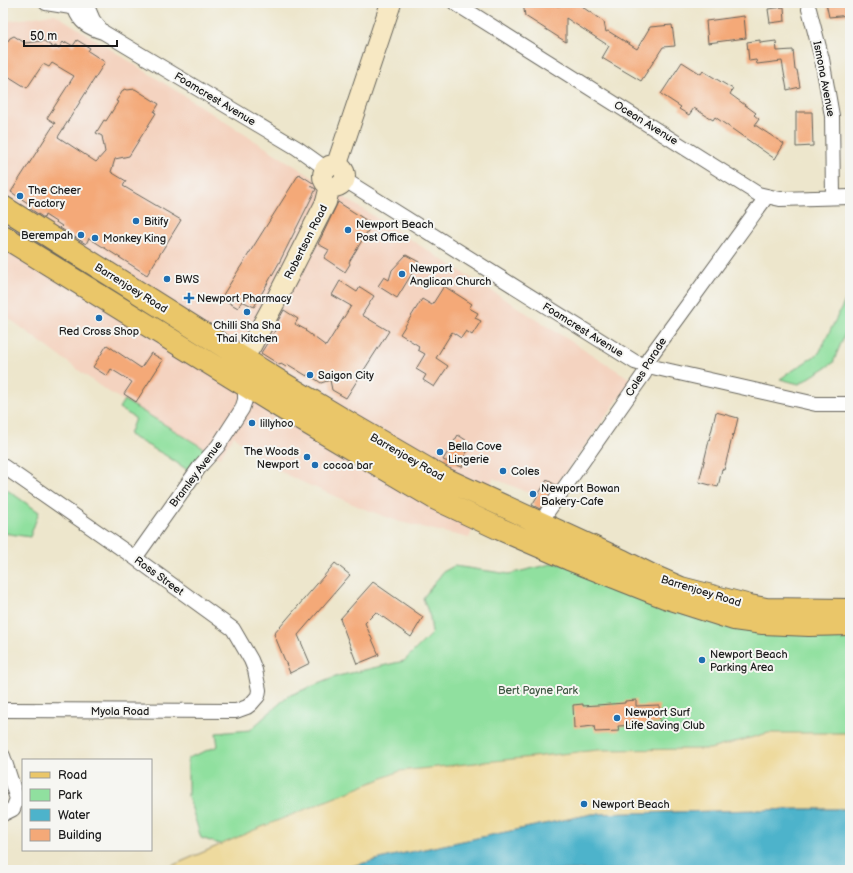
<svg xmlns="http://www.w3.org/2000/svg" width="853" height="873" viewBox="0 0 853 873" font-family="'Balsamiq Sans',sans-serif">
  <rect width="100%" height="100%" fill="#f6f6f2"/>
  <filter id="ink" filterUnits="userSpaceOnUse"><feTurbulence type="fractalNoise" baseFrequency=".025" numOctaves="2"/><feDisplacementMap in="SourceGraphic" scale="8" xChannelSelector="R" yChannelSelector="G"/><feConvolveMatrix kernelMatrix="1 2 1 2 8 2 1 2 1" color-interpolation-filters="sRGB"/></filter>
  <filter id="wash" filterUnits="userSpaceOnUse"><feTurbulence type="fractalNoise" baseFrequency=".012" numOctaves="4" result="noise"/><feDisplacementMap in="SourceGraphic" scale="16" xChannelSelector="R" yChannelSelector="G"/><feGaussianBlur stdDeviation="0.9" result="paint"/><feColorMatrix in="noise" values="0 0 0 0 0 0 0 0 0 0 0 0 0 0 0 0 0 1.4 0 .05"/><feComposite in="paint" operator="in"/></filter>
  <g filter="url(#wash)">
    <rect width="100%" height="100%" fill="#ede6cc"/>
    <!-- built -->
    <path fill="#f4d3c0" d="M 55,14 L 632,380 L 546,500 L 493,478 L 469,538 L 400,522 L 362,508 L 293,478 L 260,460 L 234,436 L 219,458 L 104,389 L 3,314 L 3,22 Z"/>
    <!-- green -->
    <path fill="#90e09f" stroke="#567e5e" d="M 850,288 L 850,321 L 833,363 L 799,384 L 780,379 L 819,353 L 844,303 Z
      M 124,400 L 205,449 L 189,471 L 165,455 L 129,435 L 135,418 L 119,408 Z
      M 3,487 L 39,512 L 30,537 L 3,533 Z
      M 555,563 L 850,634 L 850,776 L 289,866 L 201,838 L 188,796 L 188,758 L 218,746 L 216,733 L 250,730 L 288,696 L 338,676 L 404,661 L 432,633 L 430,617 L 423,598 L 443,572 L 454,566 L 509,574 Z"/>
    <!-- sand -->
    <path fill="#eeda9e" stroke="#857b5d" d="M 768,733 L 850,733 L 850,809 L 801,809 L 592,814 L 396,855 L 337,870 L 162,870 L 252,831 L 400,771 L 598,750 L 710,749 Z"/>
    <!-- water -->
    <path fill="#4db3cb" stroke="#346874" d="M 801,809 L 850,809 L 850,870 L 337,870 L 396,855 L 592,814 Z"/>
    <g id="blocks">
      <!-- building -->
      <path fill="#f4a978" d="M 523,3 L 557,3 L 557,6 L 580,3 L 581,6 L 604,22 L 606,32 L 608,31 L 637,49 L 650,27 L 672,25 L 675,46 L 663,47 L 641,81 L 602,58 L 609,46 L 566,18 L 566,42 L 525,16 Z
        M 826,3 L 850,3 L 850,15 L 829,17 Z
        M 784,7 L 785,21 L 770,23 L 768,9 Z
        M 744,16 L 746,38 L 708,43 L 706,21 Z
        M 14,36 L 25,43 L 44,41 L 54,48 L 55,46 L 59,48 L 63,42 L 65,44 L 66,42 L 73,46 L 77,40 L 90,48 L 88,51 L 105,62 L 58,137 L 96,162 L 105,152 L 102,136 L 96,133 L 104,120 L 106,121 L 118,102 L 116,101 L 124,89 L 127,90 L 135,89 L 159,104 L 154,112 L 156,113 L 129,156 L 115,159 L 111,172 L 126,181 L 123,186 L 181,220 L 147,275 L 89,238 L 86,244 L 60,228 L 62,226 L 45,215 L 44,218 L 29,208 L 31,205 L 11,192 L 55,123 L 47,118 L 74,76 L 52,63 L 49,67 L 43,64 L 27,88 L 3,73 L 3,48 L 10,38 Z
        M 760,40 L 760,43 L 776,41 L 777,51 L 793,50 L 795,70 L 797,70 L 800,87 L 787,90 L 782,61 L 757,64 L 756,60 L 749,61 L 747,42 Z
        M 682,62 L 701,74 L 703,71 L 733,89 L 730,94 L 756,113 L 754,115 L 759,119 L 755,125 L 784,144 L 775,159 L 715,117 L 713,120 L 694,108 L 689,115 L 679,109 L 681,107 L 661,94 Z
        M 796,112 L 812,112 L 813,146 L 796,147 Z
        M 299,174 L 313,183 L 310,186 L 316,189 L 279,263 L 254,307 L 242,301 L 238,308 L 221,298 Z
        M 338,202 L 372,224 L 349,262 L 350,264 L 345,272 L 324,258 L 329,250 L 318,244 Z
        M 406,255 L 419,262 L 397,298 L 378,286 L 384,277 L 389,280 L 392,270 Z
        M 340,281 L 357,292 L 360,287 L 374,296 L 362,315 L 389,331 L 346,398 L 332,390 L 330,380 L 321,383 L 308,374 L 307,376 L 287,364 L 286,367 L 281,364 L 280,365 L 261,353 L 276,329 L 274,328 L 284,310 L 298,319 L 295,324 L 306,330 L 305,331 L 307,332 L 326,346 L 351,306 L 332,295 Z
        M 444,286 L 472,304 L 469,308 L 478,313 L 475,318 L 481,321 L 472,335 L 466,331 L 461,338 L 452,332 L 436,358 L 448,366 L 434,387 L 423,380 L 426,375 L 416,369 L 425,354 L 418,350 L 419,346 L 400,334 L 422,299 L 432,305 Z
        M 107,345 L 141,368 L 151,353 L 163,360 L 136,402 L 124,394 L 132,382 L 111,369 L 107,376 L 93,367 Z
        M 716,412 L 738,418 L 734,435 L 733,434 L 724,470 L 722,469 L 718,487 L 699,482 Z
        M 458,435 L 472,444 L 465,455 L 468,457 L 462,467 L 443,460 Z
        M 547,480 L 556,485 L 540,509 L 532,505 Z
        M 335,563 L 350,575 L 298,635 L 310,663 L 290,673 L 274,634 Z
        M 373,582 L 423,617 L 411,637 L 376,612 L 365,623 L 379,655 L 357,664 L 340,619 Z
        M 636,700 L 636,706 L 659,705 L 660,724 L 618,726 L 619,731 L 595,732 L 594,726 L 574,728 L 573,705 L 583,704 L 583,706 L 625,703 L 625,701 Z"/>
    </g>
  </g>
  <g filter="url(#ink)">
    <use href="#blocks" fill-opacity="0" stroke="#65635a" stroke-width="1"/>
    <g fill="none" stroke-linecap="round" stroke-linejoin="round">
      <!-- street casing -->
      <g stroke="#65635a" stroke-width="16">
        <path id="street" d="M 46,3 L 71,7
          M 455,3 L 758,194 L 780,199 L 850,197
          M 87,6 L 93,20 L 103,32
          M 75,9 C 80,23 89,28 103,32 L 297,148 L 325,168
          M 809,9 L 822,59 L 832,116 L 833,197
          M 345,180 L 635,362 L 648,366 L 816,404 L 850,404
          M 3,466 L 135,558 L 233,629 L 251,660 L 255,670 L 259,690 L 258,696 L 251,704 L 247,707 L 236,711 L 3,710
          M 538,529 L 548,511 L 644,374 L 648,366 L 649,358 L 767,196
          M 135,558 L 201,465 L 218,446 L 242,409 L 245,400 L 245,384
          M 3,756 L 17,799 L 13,809 L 3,814"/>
      </g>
      <!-- secondary casing -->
      <g stroke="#65635a" stroke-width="22">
        <path id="secondary" d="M 337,164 L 391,3
          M323 176a11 11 0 1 1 22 0a11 11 0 1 1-22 0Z
          M 242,358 L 251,346 L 276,300 L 326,202 L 330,186"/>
      </g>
      <!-- primary casing -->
      <g stroke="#65635a" stroke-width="24">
        <path id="primary" d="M 3,207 L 279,381 L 354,426 L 445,479 L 623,561 L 651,575 L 681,588 L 750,606 L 766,609 L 850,610
          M 3,236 L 282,408 L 436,499 L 500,529 L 569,559 L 665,597 L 734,619 L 763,623 L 809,625 L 850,624"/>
      </g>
      <!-- street -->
      <use href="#street" stroke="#fff" stroke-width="14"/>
      <!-- secondary -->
      <use href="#secondary" stroke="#f7e8c3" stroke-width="20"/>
      <!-- primary -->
      <use href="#primary" stroke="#eac669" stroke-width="22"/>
    </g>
  </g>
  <!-- markers -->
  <g fill="#1f6fb2" stroke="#f6f6f2" stroke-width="1.5">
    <circle cx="20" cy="196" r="4"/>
    <circle cx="136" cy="221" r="4"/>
    <circle cx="348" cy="230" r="4"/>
    <circle cx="81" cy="235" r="4"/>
    <circle cx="95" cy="238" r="4"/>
    <circle cx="402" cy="274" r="4"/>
    <circle cx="167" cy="279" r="4"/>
    <path d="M187 292h4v4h4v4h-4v4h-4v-4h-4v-4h4z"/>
    <circle cx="247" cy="312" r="4"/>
    <circle cx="99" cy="318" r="4"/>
    <circle cx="310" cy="375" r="4"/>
    <circle cx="252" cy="423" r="4"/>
    <circle cx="440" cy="452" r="4"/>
    <circle cx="307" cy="457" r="4"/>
    <circle cx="315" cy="465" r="4"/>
    <circle cx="503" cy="471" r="4"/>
    <circle cx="533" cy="494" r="4"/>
    <circle cx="702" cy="660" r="4"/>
    <circle cx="617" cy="718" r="4"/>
    <circle cx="584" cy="804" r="4"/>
  </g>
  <g text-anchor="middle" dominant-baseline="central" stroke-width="4" stroke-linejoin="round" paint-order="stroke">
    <!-- street labels -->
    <g font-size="11" fill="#1c1c1c" stroke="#f6f6f2">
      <text transform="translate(824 79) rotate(79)">Ismona Avenue</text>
      <text transform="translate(215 99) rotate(31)">Foamcrest Avenue</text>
      <text transform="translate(646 123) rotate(32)">Ocean Avenue</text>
      <text transform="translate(306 242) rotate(-63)">Robertson Road</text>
      <text transform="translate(131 288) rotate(32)">Barrenjoey Road</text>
      <text transform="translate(583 330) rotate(32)">Foamcrest Avenue</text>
      <text transform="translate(646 367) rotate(-58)">Coles Parade</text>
      <text transform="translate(407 457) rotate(30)">Barrenjoey Road</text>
      <text transform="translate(196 474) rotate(-53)">Bramley Avenue</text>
      <text transform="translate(159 576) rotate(36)">Ross Street</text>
      <text transform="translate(701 591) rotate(17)">Barrenjoey Road</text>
      <text x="120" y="711">Myola Road</text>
    </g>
    <!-- poi labels -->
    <g font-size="11" fill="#1c1c1c" stroke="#f6f6f2" text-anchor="start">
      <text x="28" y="190">The Cheer<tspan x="28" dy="13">Factory</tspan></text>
      <text x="144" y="221">Bitify</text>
      <text x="356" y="224">Newport Beach<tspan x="356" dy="13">Post Office</tspan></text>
      <text x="73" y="235" text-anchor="end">Berempah</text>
      <text x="103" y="238">Monkey King</text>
      <text x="410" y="268">Newport<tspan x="410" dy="13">Anglican Church</tspan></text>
      <text x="175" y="279">BWS</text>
      <text x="197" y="298">Newport Pharmacy</text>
      <text x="247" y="325" text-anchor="middle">Chilli Sha Sha<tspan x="247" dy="13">Thai Kitchen</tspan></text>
      <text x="99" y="331" text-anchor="middle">Red Cross Shop</text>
      <text x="318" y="375">Saigon City</text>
      <text x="260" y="423">lillyhoo</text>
      <text x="448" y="446">Bella Cove<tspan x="448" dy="13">Lingerie</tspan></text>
      <text x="299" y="451" text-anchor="end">The Woods<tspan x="299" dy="13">Newport</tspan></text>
      <text x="323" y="465">cocoa bar</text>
      <text x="511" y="471">Coles</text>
      <text x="541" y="488">Newport Bowan<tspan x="541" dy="13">Bakery-Cafe</tspan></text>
      <text x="710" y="654">Newport Beach<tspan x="710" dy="13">Parking Area</tspan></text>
      <text x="625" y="712">Newport Surf<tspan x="625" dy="13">Life Saving Club</tspan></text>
      <text x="592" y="804">Newport Beach</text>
    </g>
    <!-- park labels -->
    <g font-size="11" fill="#3f5743" stroke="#f6f6f2">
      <text x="538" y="690">Bert Payne Park</text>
    </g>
  </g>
  <!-- margin -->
  <rect width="853" height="873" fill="none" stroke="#f6f6f2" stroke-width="16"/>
  <!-- legend -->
  <rect x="22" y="759" width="130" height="92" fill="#f6f6f2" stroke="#9f9f9c"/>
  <rect x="30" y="772" width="20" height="6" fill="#eac669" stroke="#9f9f9c"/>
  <text x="58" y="779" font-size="12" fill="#1c1c1c">Road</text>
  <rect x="30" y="789" width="20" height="12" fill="#90e09f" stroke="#9f9f9c"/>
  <text x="58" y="799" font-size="12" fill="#1c1c1c">Park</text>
  <rect x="30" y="809" width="20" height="12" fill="#4db3cb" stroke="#9f9f9c"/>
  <text x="58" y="819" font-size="12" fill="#1c1c1c">Water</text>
  <rect x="30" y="829" width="20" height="12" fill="#f4a978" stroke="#9f9f9c"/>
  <text x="58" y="839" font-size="12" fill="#1c1c1c">Building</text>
  <!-- scale -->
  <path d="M24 40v6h93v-6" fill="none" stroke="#1c1c1c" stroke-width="2"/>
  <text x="30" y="40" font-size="12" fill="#1c1c1c" stroke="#f6f6f2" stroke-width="3" paint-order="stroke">50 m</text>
</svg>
